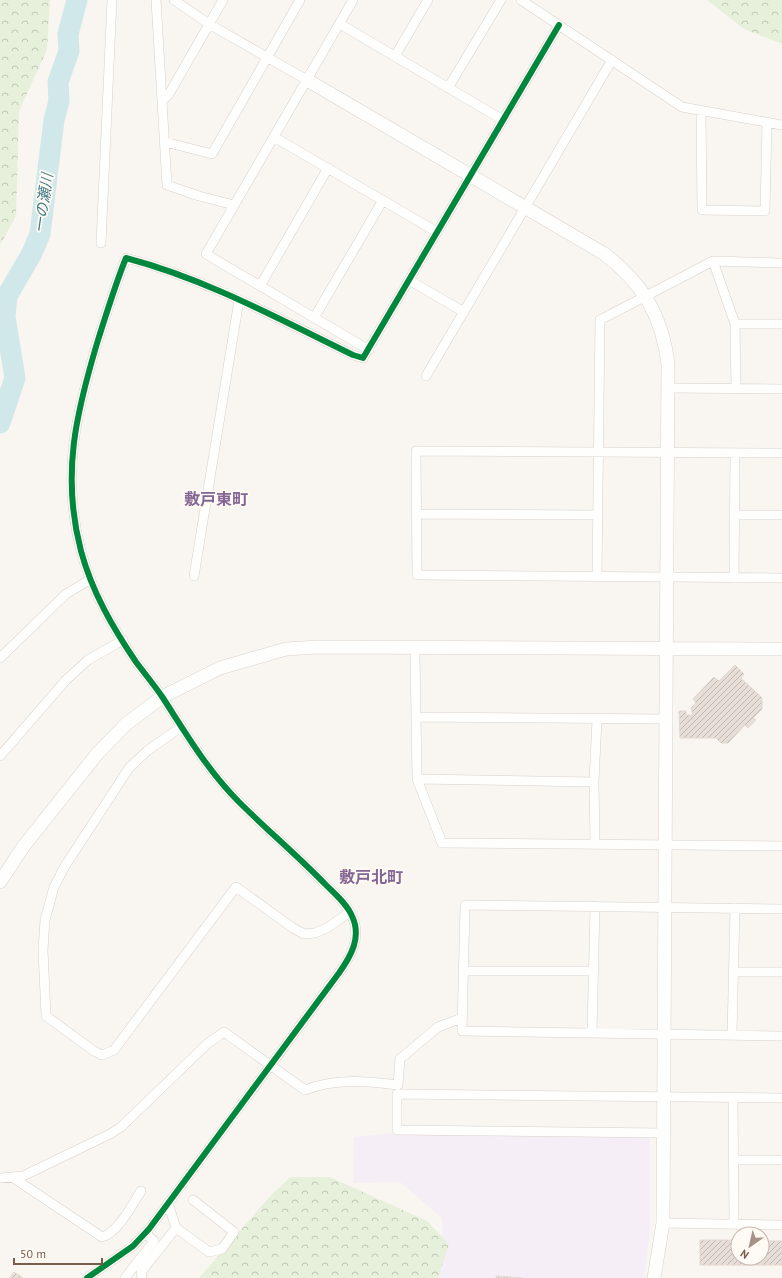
<svg xmlns="http://www.w3.org/2000/svg" width="782" height="1278" viewBox="0 0 782 1278" font-family="'PT Sans','Noto Sans JP',sans-serif">
  <defs>
    <pattern id="forest-crowns" width="20" height="18" patternUnits="userSpaceOnUse"><rect width="20" height="18" fill="#e7f0db"/><path d="M2 6a3 3 0 1 1 6 0M12 15a3 3 0 1 1 6 0" fill="none" stroke="#c0c6b4"/></pattern>
    <pattern id="building-hatch" width="6" height="6" patternUnits="userSpaceOnUse"><rect width="6" height="6" fill="#e6ded7"/><path d="M-1 1l2-2M0 6l6-6M5 7l2-2" fill="none" stroke="#bfb7b1"/></pattern>
  </defs>
  <rect width="100%" height="100%" fill="#f9f5f0"/>
  <!-- education -->
  <path fill="#f6eef6" d="M 395,1133 L 650,1136 L 650,1230 L 644,1278 L 431,1278 L 443,1254 L 442,1218 L 400,1182 L 353,1183 L 354,1137 Z"/>
  <!-- forest -->
  <path fill="url(#forest-crowns)" d="M 0,0 L 50,0 L 47,50 L 19,111 L 16,216 L 0,245 Z
    M 707,0 L 782,0 L 782,44 L 744,29 Z
    M 291,1177 L 330,1177 L 427,1221 L 449,1244 L 438,1278 L 199,1278 L 272,1194 Z"/>
  <g fill="none" stroke-linecap="round" stroke-linejoin="round">
    <!-- river -->
    <path stroke="#d0e8ea" stroke-width="21" d="M 0,423 L 15,378 L 5,317 L 7,296 L 32,253 L 40,234 L 54,120 L 59,101 L 58,82 L 69,51 L 68,34 L 77,0"/>
  </g>
  <!-- building -->
  <path fill="url(#building-hatch)" stroke="#e2d8d2" d="M 735,665 L 744,674 L 741,678 L 762,698 L 762,709 L 753,718 L 756,720 L 748,728 L 745,725 L 728,743 L 721,743 L 716,738 L 680,738 L 679,711 L 686,711 L 686,715 L 693,715 L 691,708 L 696,703 L 693,699 L 714,677 L 719,681 Z
    M 700,1240 L 738,1240 L 738,1258 L 762,1258 L 762,1241 L 782,1241 L 782,1265 L 700,1265 Z
    M 14,1272 L 23,1278 L 10,1278 Z
    M 496,1276 L 522,1278 L 496,1278 Z"/>
  <g fill="none" stroke-linecap="round" stroke-linejoin="round">
    <!-- street casing -->
    <g stroke="#d7d1cb" stroke-width="10">
      <path id="street" d="M 156,0 L 167,185 L 199,196 L 234,205
        M 174,0 L 209,24 L 307,80
        M 353,0 L 206,254 L 369,350
        M 521,0 L 682,107 L 782,125
        M 340,24 L 503,120
        M 395,56 L 428,0
        M 448,88 L 501,0
        M 163,100 L 169,94 L 223,0
        M 701,111 L 702,210 L 765,211 L 767,123
        M 274,137 L 437,232
        M 165,142 L 212,154 L 300,0
        M 101,243 L 112,0
        M 713,261 L 735,324 L 736,388
        M 409,280 L 464,312
        M 260,286 L 328,168
        M 314,318 L 383,200
        M 735,324 L 782,324
        M 426,376 L 612,60
        M 667,388 L 782,389
        M 782,453 L 416,451 L 417,575 L 782,578
        M 416,514 L 598,515
        M 734,515 L 782,515
        M 194,576 L 239,300
        M 597,577 L 600,320 L 713,261 L 782,263
        M 734,578 L 735,453
        M 415,654 L 417,779 L 442,843 L 782,846
        M 0,658 L 66,594 L 91,579
        M 417,717 L 666,719
        M 181,727 L 147,751 L 129,768 L 65,866 L 54,887 L 45,920 L 43,950 L 46,1016 L 94,1051 L 102,1055 L 114,1050 L 236,887 L 293,928 L 304,934 L 315,933 L 327,928 L 350,912
        M 0,756 L 66,680 L 88,660 L 123,640
        M 417,779 L 594,782
        M 595,844 L 594,782 L 597,719
        M 782,909 L 465,905 L 462,1031 L 782,1036
        M 463,971 L 594,971
        M 734,972 L 782,972
        M 592,1033 L 595,906
        M 732,1035 L 735,908
        M 733,1098 L 734,1224
        M 663,1133 L 397,1130 L 397,1094 L 782,1098
        M 734,1160 L 782,1160
        M 12,1177 L 102,1237 C 118,1233 132,1205 141,1191
        M 0,1178 L 23,1176 L 110,1134 L 121,1127 L 207,1044 L 224,1032 L 305,1090 C 335,1078 367,1081 398,1085 L 400,1059 L 438,1027 L 462,1018
        M 168,1203 L 176,1228 L 209,1252 L 222,1249 L 234,1232 L 193,1200
        M 663,1223 L 782,1225
        M 87,1278 L 133,1246 L 149,1229 L 339,973 C 351,956 362,937 352,916 C 347,904 335,894 326,885 C 298,856 267,830 239,802 C 208,771 187,735 163,698 C 155,686 145,674 136,662 C 113,628 92,592 81,551 C 61,475 76,413 98,340 C 107,312 115,285 126,258 C 206,279 279,319 353,355 L 363,358 L 559,25
        M 125,1278 L 154,1241 L 145,1233
        M 142,1278 L 141,1272 L 176,1228"/>
    </g>
    <!-- secondary casing -->
    <g stroke="#d9d2cb" stroke-width="14">
      <path id="secondary" d="M 307,80 L 603,253 C 642,282 662,315 668,364 L 663,1223 L 654,1278
        M 0,882 L 23,847 L 97,754 L 125,725 L 162,697 L 220,668 L 286,649 L 318,647 L 782,649"/>
    </g>
    <!-- street -->
    <use href="#street" stroke="#fefefd" stroke-width="9"/>
    <!-- secondary -->
    <use href="#secondary" stroke="#fefefd" stroke-width="13"/>
    <!-- cycleway casing -->
    <g stroke="#fffaf3" stroke-width="8">
      <path id="cycleway" d="M 87,1278 L 133,1246 L 149,1229 L 339,973 C 351,956 362,937 352,916 C 347,904 335,894 326,885 C 298,856 267,830 239,802 C 208,771 187,735 163,698 C 155,686 145,674 136,662 C 113,628 92,592 81,551 C 61,475 76,413 98,340 C 107,312 115,285 126,258 C 206,279 279,319 353,355 L 363,358 L 559,25"/>
    </g>
    <!-- cycleway -->
    <use href="#cycleway" stroke="#00873e" stroke-width="6"/>
  </g>
  <g text-anchor="middle" dominant-baseline="central" stroke-width="3.5" stroke-linejoin="round" paint-order="stroke">
    <!-- water labels -->
    <g font-size="15" font-style="italic" fill="#437c86" stroke="#fffaf3">
      <text transform="translate(43 203) rotate(-82)">一の瀬川</text>
    </g>
    <!-- quarter labels -->
    <g font-size="16" font-weight="bold" fill="#846695" stroke="#fffaf3">
      <text x="216" y="499">敷戸東町</text>
      <text x="371" y="877">敷戸北町</text>
    </g>
  </g>
  <!-- north arrow -->
  <g transform="translate(750 1246) rotate(214)"><circle r="19" fill="#fffaf3" stroke="#cabbb1"/>
  <path d="M0-3L7 15L0 10L-7 15Z" fill="#a69286"/>
  <text y="-6" font-size="11" font-weight="bold" text-anchor="middle" fill="#7a5c4d">N</text>
  </g>
  <!-- scale -->
  <path d="M14 1258v6h88v-6" fill="none" stroke="#7a5c4d" stroke-width="2"/>
  <text x="20" y="1258" font-size="12" fill="#7a5c4d" stroke="#fffaf3" stroke-width="3" paint-order="stroke">50 m</text>
</svg>
